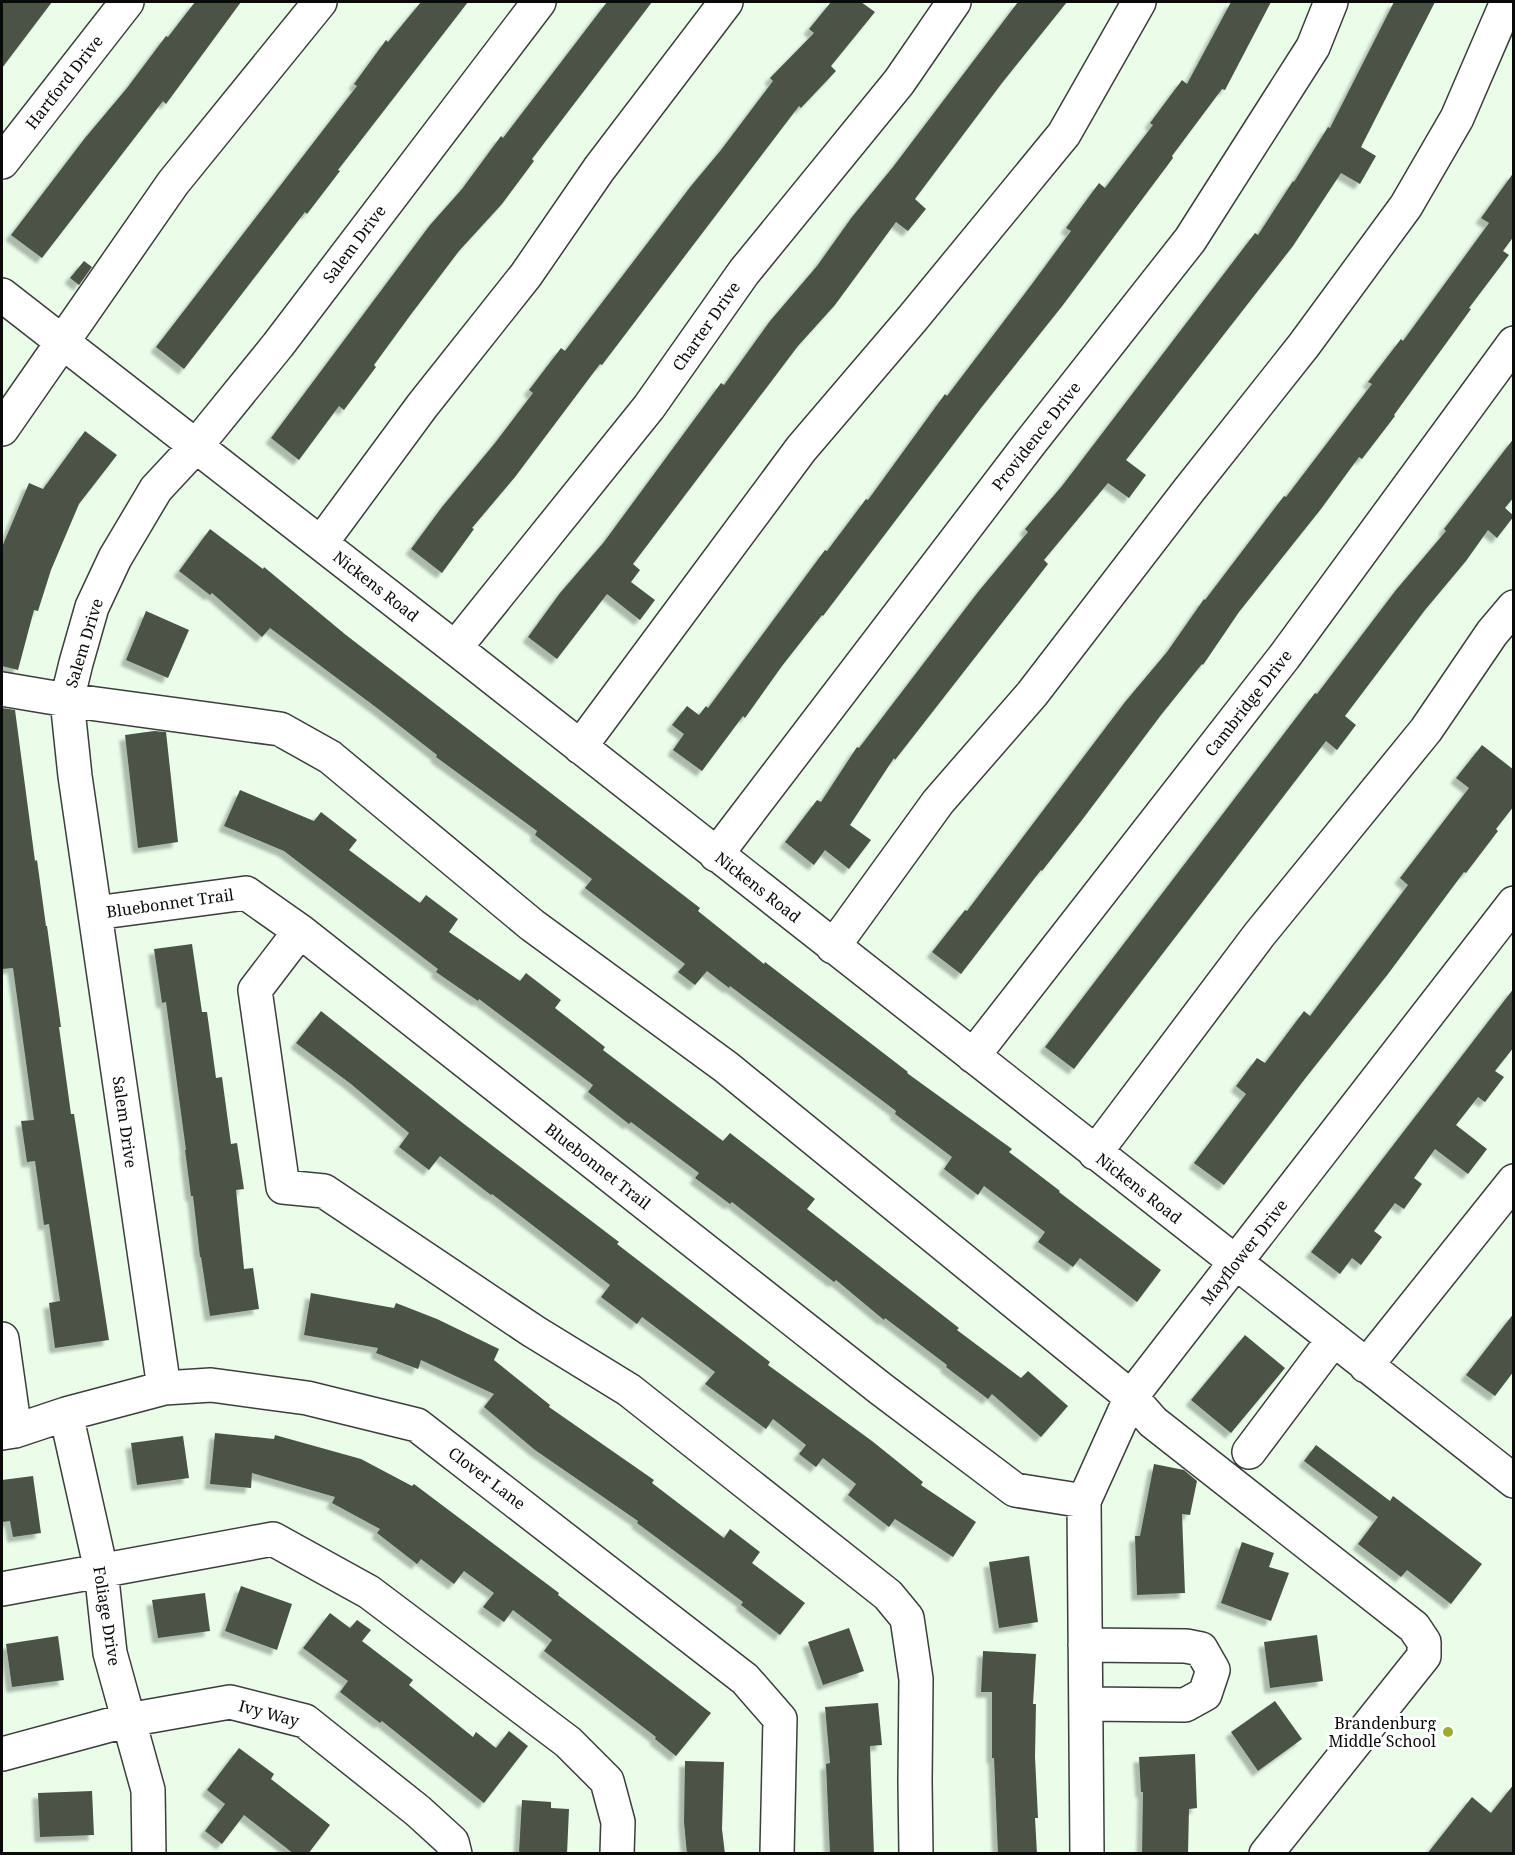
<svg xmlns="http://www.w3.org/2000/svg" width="1515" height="1855" viewBox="0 0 1515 1855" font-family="'Noto Serif',serif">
  <defs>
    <filter id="shadow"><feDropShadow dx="-5.5" dy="5.5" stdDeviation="1.5" flood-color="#0004"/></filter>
  </defs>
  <rect width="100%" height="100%" fill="#e9fde9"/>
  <!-- building -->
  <path fill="#4c5247" filter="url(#shadow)" d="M 2,2 L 52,2 L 2,68 Z
    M 195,2 L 241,2 L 166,104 L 163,101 L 42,258 L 11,235 L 85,138 L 127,88 L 166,36 L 168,37 Z
    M 421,2 L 468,2 L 338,170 L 340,171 L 307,214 L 305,212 L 184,369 L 156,347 L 357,86 L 354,84 L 386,40 L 388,42 Z
    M 607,2 L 652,2 L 532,159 L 534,161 L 502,204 L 459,251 L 409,317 L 374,365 L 376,367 L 344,410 L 339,406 L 299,460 L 271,438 L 430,225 L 462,189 L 501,136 L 503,138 Z
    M 831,2 L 861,2 L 875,12 L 831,66 L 836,71 L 801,108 L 799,106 L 602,365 L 600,364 L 515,477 L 472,528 L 474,529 L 442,573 L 411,549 L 442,507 L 495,443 L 533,393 L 529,390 L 561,348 L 565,351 L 691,186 L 721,150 L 773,81 L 770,78 L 814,33 L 809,29 Z
    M 1018,2 L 1067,2 L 1002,83 L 915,199 L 926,209 L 908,231 L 896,222 L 835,305 L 798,346 L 633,564 L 640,570 L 631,582 L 655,600 L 640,620 L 607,594 L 557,659 L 528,637 L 560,593 L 604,542 L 721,383 L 724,385 L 770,321 L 817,266 L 852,217 L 893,167 Z
    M 1231,2 L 1271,2 L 1225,90 L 1222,89 L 1172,156 L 1173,158 L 1063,305 L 981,408 L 823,616 L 822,615 L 782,666 L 745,718 L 743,716 L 702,771 L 673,750 L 684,734 L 672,725 L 687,706 L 699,715 L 706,706 L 708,708 L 825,550 L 827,551 L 866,499 L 868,500 L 945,394 L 947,396 L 1032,284 L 1071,231 L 1066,228 L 1099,183 L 1105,188 L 1153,125 L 1150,123 L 1182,80 L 1187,84 Z
    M 1394,2 L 1435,2 L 1361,147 L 1376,156 L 1360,184 L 1341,173 L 1293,246 L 1126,460 L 1146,475 L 1129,498 L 1108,483 L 1044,560 L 1048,564 L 895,760 L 894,758 L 850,825 L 871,840 L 849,869 L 825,850 L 814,865 L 785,842 L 817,800 L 821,802 L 857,747 L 859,748 L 978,592 L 1028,532 L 1025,529 L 1062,486 L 1255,233 L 1258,235 L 1293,181 L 1294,182 L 1328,127 L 1330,128 Z
    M 1514,172 L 1514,236 L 1503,251 L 1509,255 L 1469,308 L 1471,309 L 1394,415 L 1395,416 L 1362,459 L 1359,457 L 1321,509 L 1239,612 L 1203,665 L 1202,664 L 1161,715 L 1082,820 L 1042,871 L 1041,870 L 961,974 L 932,952 L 965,910 L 967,911 L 1125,702 L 1167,652 L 1204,599 L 1205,600 L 1284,496 L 1286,497 L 1372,384 L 1368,382 L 1401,339 L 1403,341 L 1489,223 L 1481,218 Z
    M 84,261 L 92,267 L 79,285 L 70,278 Z
    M 85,431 L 117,455 L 79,504 L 51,570 L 38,611 L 34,610 L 18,670 L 2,666 L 2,547 L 29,483 L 43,489 Z
    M 1514,438 L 1514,497 L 1505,508 L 1514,516 L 1497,538 L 1488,530 L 1466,561 L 1425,610 L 1345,716 L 1356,725 L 1337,750 L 1326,741 L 1074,1069 L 1045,1047 L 1315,693 L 1317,694 L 1396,590 L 1446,531 L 1444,529 Z
    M 210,529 L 263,569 L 264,567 L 346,635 L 700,908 L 698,911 L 764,964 L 765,962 L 908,1072 L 907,1073 L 1012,1149 L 1009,1152 L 1060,1191 L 1059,1192 L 1161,1270 L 1137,1302 L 1080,1258 L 1073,1267 L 1038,1242 L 1045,1232 L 984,1186 L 978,1195 L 944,1169 L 952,1157 L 895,1114 L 896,1111 L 730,986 L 729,988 L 707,971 L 695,985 L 678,972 L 685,964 L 585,888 L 592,879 L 535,835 L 537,831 L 436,757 L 437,755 L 377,708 L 270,628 L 262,637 L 212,593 L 210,595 L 179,571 Z
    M 146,611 L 189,630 L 168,678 L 126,660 Z
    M 2,708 L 15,710 L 35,861 L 37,860 L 46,926 L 47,926 L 61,1027 L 59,1027 L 71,1114 L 74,1114 L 109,1340 L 55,1348 L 49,1303 L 60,1301 L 49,1224 L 44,1225 L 35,1161 L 27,1162 L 21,1121 L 34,1120 L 13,968 L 2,969 Z
    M 154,731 L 166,732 L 178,842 L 138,848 L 125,735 Z
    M 1482,745 L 1514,770 L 1514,806 L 1496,829 L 1498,831 L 1466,873 L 1464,872 L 1388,974 L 1304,1080 L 1224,1185 L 1194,1163 L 1246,1094 L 1236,1086 L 1257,1058 L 1265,1063 L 1304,1011 L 1310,1016 L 1408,885 L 1400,878 L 1469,788 L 1456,778 Z
    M 240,790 L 314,821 L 321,812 L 357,840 L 349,850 L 420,903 L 426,895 L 458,919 L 449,932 L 520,981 L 526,973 L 561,1000 L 555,1008 L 605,1047 L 603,1050 L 723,1141 L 730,1133 L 815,1199 L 807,1209 L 959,1328 L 957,1330 L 1021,1378 L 1028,1371 L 1068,1406 L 1041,1437 L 992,1394 L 988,1399 L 946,1367 L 947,1365 L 885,1318 L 884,1320 L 836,1280 L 834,1282 L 732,1202 L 730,1204 L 695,1178 L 699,1173 L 631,1122 L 629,1124 L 588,1092 L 593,1085 L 479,999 L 478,1001 L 436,972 L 438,969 L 284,851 L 224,826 Z
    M 192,944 L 202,1012 L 207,1012 L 216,1078 L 222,1077 L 231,1144 L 237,1143 L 244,1189 L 236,1190 L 244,1269 L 253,1268 L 259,1309 L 210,1316 L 201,1257 L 200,1257 L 193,1196 L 191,1196 L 185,1150 L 186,1150 L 166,1002 L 162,1003 L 154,949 Z
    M 1514,988 L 1514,1047 L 1495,1071 L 1504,1077 L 1485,1102 L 1478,1097 L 1456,1125 L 1487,1149 L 1468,1174 L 1435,1149 L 1414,1178 L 1422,1184 L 1404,1209 L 1395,1203 L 1374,1231 L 1382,1237 L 1361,1265 L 1352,1258 L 1340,1274 L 1311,1252 Z
    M 321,1011 L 464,1124 L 619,1242 L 617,1244 L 770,1362 L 768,1365 L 872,1441 L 923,1482 L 921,1485 L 976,1522 L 953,1557 L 895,1519 L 889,1527 L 848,1495 L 856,1484 L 823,1458 L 816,1467 L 799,1454 L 806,1445 L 773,1419 L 766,1429 L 705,1384 L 715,1372 L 642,1317 L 637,1324 L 601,1297 L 610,1285 L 492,1194 L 491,1195 L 440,1156 L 429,1170 L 399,1147 L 409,1133 L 351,1084 L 296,1043 Z
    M 311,1293 L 394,1308 L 396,1303 L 437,1319 L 499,1349 L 494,1360 L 550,1405 L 549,1407 L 654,1480 L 652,1483 L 724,1538 L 730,1529 L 760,1552 L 752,1563 L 805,1603 L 780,1635 L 741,1605 L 743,1602 L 637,1523 L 638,1521 L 535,1450 L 484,1407 L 494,1394 L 421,1360 L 418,1369 L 376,1353 L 378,1348 L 304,1335 Z
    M 1514,1313 L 1514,1371 L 1495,1396 L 1466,1375 Z
    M 1245,1335 L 1285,1368 L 1231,1433 L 1191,1400 Z
    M 215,1433 L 274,1439 L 275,1435 L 361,1459 L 412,1486 L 414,1484 L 559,1593 L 558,1595 L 711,1713 L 676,1756 L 655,1739 L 656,1737 L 544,1651 L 552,1640 L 513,1610 L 504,1622 L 483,1607 L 494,1593 L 464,1571 L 454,1584 L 421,1559 L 417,1564 L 377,1533 L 380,1529 L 332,1503 L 335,1497 L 252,1473 L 251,1488 L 210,1484 Z
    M 183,1436 L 189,1478 L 137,1485 L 131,1443 Z
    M 1316,1445 L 1390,1501 L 1393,1496 L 1482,1564 L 1451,1604 L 1407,1570 L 1401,1577 L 1358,1544 L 1378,1517 L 1304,1461 Z
    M 1154,1464 L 1184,1470 L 1197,1481 L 1190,1515 L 1182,1514 L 1185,1593 L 1137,1595 L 1135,1536 L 1140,1536 Z
    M 33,1476 L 41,1533 L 13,1537 L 10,1521 L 2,1522 L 2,1480 Z
    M 1242,1542 L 1274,1553 L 1269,1567 L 1289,1573 L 1271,1621 L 1221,1603 Z
    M 1029,1556 L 1038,1622 L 999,1628 L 989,1562 Z
    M 241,1586 L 292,1604 L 277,1650 L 225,1631 Z
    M 205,1593 L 210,1631 L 158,1638 L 152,1600 Z
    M 330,1613 L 350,1628 L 357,1620 L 371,1630 L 362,1641 L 413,1680 L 409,1685 L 473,1737 L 476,1732 L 496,1748 L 509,1731 L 528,1746 L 484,1803 L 382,1721 L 380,1723 L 340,1692 L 348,1681 L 303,1648 Z
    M 849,1628 L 864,1671 L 823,1685 L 808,1642 Z
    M 1317,1635 L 1323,1681 L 1270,1688 L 1264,1642 Z
    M 58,1636 L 64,1680 L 12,1687 L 6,1644 Z
    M 983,1651 L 1036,1654 L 1033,1704 L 1036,1704 L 1035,1757 L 1038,1818 L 1035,1818 L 1037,1854 L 998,1854 L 994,1758 L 992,1758 L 992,1692 L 981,1692 Z
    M 1275,1701 L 1302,1739 L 1258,1771 L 1231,1732 Z
    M 878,1703 L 882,1745 L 870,1746 L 874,1854 L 830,1854 L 826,1764 L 830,1763 L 825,1707 Z
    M 239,1748 L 274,1774 L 271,1779 L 330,1825 L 308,1854 L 294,1854 L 244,1815 L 222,1844 L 205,1831 L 225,1804 L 207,1790 Z
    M 1195,1754 L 1197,1808 L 1189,1809 L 1188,1854 L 1142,1854 L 1143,1792 L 1141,1792 L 1139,1757 Z
    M 685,1761 L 724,1762 L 722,1829 L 725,1854 L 687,1854 L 684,1822 Z
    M 1514,1784 L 1514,1854 L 1427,1854 L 1472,1797 L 1491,1813 Z
    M 92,1791 L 94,1835 L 40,1837 L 38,1793 Z
    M 522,1800 L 551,1802 L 551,1808 L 569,1809 L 567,1854 L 519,1852 Z"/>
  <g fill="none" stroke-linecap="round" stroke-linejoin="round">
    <!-- minor casing -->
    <g stroke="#3d3d3d" stroke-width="36">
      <path id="minor" d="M 2,162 L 127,2
        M 2,295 L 455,648 L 1514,1481
        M 2,429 L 173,183 L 320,2
        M 321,543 L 422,406 L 526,275 L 599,169 L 726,2
        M 455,648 L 649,407 L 744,272 L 899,82 L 954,2
        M 2,689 L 67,700 L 280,729 L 330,757 L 532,925 L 726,1067 L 1131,1397 L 1153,1422 L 1414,1627 L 1424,1642 L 1424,1656 L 1266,1854
        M 580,747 L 801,449 L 912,319 L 1064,134 L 1139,2
        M 716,855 L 1030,443 L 1190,240 L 1313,47 L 1331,2
        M 95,913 L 246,893 L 300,931 L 881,1389 L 1015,1490 L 1084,1501
        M 300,931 L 255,990 L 283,1187 L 324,1191 L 533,1331 L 629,1390 L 888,1595 L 907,1618 L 916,1679 L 915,1782 L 916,1854
        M 833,947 L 938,802 L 1032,694 L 1189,490 L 1304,345 L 1406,206 L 1457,118 L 1507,2
        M 973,1056 L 1284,657 L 1514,343
        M 1095,1153 L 1259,935 L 1426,730 L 1492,633 L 1514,607
        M 2,1339 L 15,1431
        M 1366,1366 L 1514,1181
        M 164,1388 L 75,776 L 67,700 L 76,663 L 92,607 L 115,558 L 156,489 L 196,446 L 278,345 L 539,2
        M 66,1414 L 101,1570 L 110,1653 L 148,1790 L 149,1854
        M 2,1433 L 15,1431 L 66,1414 L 164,1388 L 211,1385 L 307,1398 L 417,1425 L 745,1679 L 780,1719 L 777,1854
        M 1249,1452 L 1333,1340
        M 2,1589 L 273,1539 L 369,1592 L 568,1742 L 607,1781 L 618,1822 L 617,1854
        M 1085,1645 L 1186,1646 L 1201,1649 L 1213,1670 L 1205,1694 L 1185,1705 L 1086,1704
        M 2,1754 L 128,1720 L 230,1702 L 305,1721 L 418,1811 L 452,1842 L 455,1854
        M 1087,1854 L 1084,1501 L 1131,1397 L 1514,903"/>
    </g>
    <!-- minor -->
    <use href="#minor" stroke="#fff" stroke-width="33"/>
  </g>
  <!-- markers -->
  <circle fill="#9aae2e" stroke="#fff" stroke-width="2" cx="1448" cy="1732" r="6"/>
  <g text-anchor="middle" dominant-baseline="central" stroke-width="6" stroke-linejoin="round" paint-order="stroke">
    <!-- street labels -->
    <g font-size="16" fill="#0a0a0a" stroke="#fff">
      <text transform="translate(64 82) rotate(-52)">Hartford Drive</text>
      <text transform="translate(354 244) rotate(-53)">Salem Drive</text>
      <text transform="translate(706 326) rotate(-55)">Charter Drive</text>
      <text transform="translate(1036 436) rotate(-52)">Providence Drive</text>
      <text transform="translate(376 586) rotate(38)">Nickens Road</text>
      <text transform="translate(84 643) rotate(-73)">Salem Drive</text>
      <text transform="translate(1248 703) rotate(-52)">Cambridge Drive</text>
      <text transform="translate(758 887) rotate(38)">Nickens Road</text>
      <text transform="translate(170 903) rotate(-8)">Bluebonnet Trail</text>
      <text transform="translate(125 1122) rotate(82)">Salem Drive</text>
      <text transform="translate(598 1166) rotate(38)">Bluebonnet Trail</text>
      <text transform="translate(1139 1188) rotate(38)">Nickens Road</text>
      <text transform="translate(1244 1252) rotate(-52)">Mayflower Drive</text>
      <text transform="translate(487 1478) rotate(37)">Clover Lane</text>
      <text transform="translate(107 1616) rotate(81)">Foliage Drive</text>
      <text transform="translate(269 1713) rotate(15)">Ivy Way</text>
    </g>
    <!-- poi labels -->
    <g font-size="16" fill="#0a0a0a" stroke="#fff" text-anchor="end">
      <text x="1436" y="1723">Brandenburg<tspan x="1436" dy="18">Middle School</tspan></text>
    </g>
  </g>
  <!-- border -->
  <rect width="1515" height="1855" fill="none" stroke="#0a0a0a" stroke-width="6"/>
</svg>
